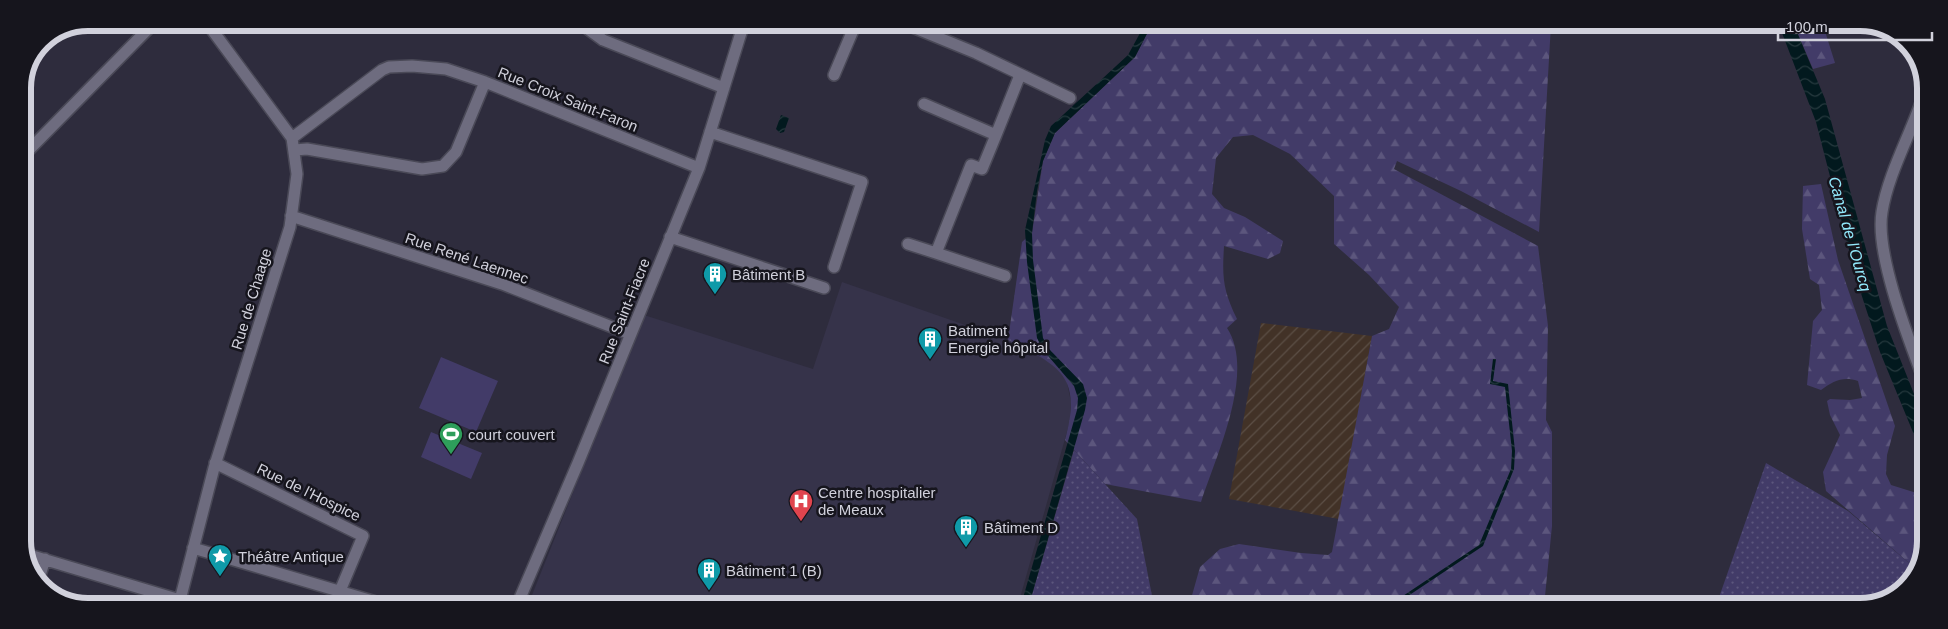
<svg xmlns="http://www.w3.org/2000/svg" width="1948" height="629" viewBox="0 0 1948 629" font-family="Helvetica,sans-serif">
  <defs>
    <pattern id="industrial-furrows" width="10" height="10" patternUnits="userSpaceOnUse" patternTransform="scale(1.25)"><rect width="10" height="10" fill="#423227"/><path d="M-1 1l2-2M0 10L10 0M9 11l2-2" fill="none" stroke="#5c4f46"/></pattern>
    <pattern id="green-dots" width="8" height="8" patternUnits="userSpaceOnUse" patternTransform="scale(1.25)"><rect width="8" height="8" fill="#423b68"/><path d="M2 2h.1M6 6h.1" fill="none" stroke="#5c567d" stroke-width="1.8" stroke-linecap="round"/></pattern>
    <pattern id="forest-firs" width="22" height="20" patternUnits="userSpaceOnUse" patternTransform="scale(1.25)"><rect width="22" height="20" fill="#423b68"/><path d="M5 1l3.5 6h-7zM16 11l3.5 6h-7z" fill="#5c567d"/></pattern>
    <pattern id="water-waves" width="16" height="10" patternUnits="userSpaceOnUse" patternTransform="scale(1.25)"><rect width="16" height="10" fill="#02191e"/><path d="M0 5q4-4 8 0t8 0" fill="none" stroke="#26393e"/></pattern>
  </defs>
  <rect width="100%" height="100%" fill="#2e2c3d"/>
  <!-- built -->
  <path fill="#36334a" d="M 842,282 L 1008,340 L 1051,362 L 1066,378 L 1071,402 L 1070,421 L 1018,605 L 528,605 L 644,315 L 813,369 Z"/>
  <!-- industrial -->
  <path fill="url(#industrial-furrows)" d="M 1261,323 L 1372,336 L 1339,519 L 1229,499 Z"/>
  <!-- green -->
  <path fill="url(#green-dots)" d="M 1074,450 L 1137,519 L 1154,606 L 1029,605 Z
    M 1766,463 L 1848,511 L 1916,569 L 1900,593 L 1860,606 L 1716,606 Z"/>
  <!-- forest -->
  <path fill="url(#forest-firs)" d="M 1152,24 L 1551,24 L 1539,232 L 1461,191 L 1397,161 L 1394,169 L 1538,246 L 1548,326 L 1546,420 L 1552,432 L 1552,526 L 1544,606 L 1189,606 L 1200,567 L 1220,549 L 1239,544 L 1301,553 L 1328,555 L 1332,552 L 1372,336 L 1389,329 L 1399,307 L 1369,275 L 1334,244 L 1334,196 L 1290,154 L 1253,135 L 1233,137 L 1216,158 L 1212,194 L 1224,208 L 1245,217 L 1283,241 L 1280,253 L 1268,259 L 1224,246 C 1222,278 1223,290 1237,319 L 1227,328 C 1256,372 1216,456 1201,502 L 1105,484 L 1065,440 C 1083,375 1059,366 1008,340 L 1022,242 L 1032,233 L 1043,161 L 1055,133 L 1135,57 Z
    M 1794,25 L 1823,25 L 1835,63 L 1813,69 Z
    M 1821,184 L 1838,260 L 1895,426 L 1887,455 L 1886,474 L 1891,485 L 1923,495 L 1923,558 L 1916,569 L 1826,491 L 1823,472 L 1840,435 L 1830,415 L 1827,401 L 1830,399 L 1850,400 L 1862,398 L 1858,381 C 1843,376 1833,381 1821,390 L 1807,385 L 1813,321 L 1822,310 L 1819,285 L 1810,279 L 1802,229 L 1803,186 Z"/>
  <!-- pitch -->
  <path fill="#423b68" d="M 441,357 L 498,381 L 476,432 L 419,408 Z
    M 431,432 L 482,453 L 471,479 L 421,457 Z"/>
  <!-- water -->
  <path fill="url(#water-waves)" d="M 1145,24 L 1152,24 L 1135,57 L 1055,133 L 1043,161 L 1037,191 L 1032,233 L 1033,260 L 1043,338 L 1050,350 L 1083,384 L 1087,398 L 1085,410 L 1029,605 L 1021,605 L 1077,410 L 1078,398 L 1074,386 L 1043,350 L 1037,338 L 1027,262 L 1025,230 L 1045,140 L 1051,126 L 1128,55 Z
    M 1779,25 L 1794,25 L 1825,99 L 1887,326 L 1924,419 L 1924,459 L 1880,352 L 1857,281 L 1816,122 Z
    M 781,115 L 789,118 L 784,132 L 780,133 L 776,129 Z
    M 1493,359 L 1496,359 L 1493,381 L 1508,384 L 1515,451 L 1514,469 L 1483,546 L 1393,606 L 1388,606 L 1479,545 L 1511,469 L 1512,451 L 1505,387 L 1490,384 Z"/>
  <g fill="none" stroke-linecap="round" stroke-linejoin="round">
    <!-- minor casing -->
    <g stroke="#4a4957" stroke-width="14">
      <path id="minor" d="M 905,24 L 976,53 L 1070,98
        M 588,29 L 603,40 L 724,88
        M 834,75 L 856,23
        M 924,104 L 996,135 L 1020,75
        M 710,132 L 862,182 L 834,267
        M 996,135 L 982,169 L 971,165 L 936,253 L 1005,276
        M 292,138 L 382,70 L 389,67 L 412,66 L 446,69 L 485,82 L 699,168
        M 295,150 L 307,149 L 422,169 L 443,166 L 456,152 L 485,82
        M 23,156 L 154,23
        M 291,216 L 502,284 L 630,334
        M 670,237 L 824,288
        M 908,244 L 936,253
        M 1924,380 C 1909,340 1875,254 1882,212 C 1888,173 1913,130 1925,91
        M 215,463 L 363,536 L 340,591
        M 193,548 L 386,605
        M 26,554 L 180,600
        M 38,582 L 45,559
        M 179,604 L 214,468 L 290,227 L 297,174 L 292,138 L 207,23
        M 517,605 L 578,463 L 699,168 L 744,23"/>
    </g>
    <!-- minor -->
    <use href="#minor" stroke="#6e6c7f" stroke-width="11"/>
  </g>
  <!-- icons -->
  <defs>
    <g id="building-pin" transform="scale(1.25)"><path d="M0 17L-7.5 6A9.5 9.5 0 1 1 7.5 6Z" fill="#0f9aa8" stroke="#16151d"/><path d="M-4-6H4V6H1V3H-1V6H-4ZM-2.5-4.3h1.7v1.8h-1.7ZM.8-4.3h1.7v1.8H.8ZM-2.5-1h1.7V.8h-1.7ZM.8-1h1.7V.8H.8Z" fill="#fff"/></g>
    <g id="stadium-pin" transform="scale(1.25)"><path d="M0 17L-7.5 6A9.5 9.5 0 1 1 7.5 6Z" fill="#2e9e5b" stroke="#16151d"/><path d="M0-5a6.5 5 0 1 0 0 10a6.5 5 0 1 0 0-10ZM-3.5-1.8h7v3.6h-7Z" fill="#fff"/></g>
    <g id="hospital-pin" transform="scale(1.25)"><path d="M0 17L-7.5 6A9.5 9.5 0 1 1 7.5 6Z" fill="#e0444e" stroke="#16151d"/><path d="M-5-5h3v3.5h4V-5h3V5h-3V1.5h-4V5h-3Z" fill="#fff"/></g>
    <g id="sight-pin" transform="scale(1.25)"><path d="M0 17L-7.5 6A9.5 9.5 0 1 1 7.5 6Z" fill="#0f9aa8" stroke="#16151d"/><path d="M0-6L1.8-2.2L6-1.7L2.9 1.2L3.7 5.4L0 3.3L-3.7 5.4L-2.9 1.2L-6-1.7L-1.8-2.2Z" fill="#fff"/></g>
  </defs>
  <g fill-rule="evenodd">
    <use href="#building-pin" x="715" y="274"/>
    <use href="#building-pin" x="930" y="339"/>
    <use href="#stadium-pin" x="451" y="434"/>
    <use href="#hospital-pin" x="801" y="501"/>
    <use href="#building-pin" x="966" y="527"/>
    <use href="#sight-pin" x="220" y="556"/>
    <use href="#building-pin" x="709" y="570"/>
  </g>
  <g text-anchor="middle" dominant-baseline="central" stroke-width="5" stroke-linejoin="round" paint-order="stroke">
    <!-- street labels -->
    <g font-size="15" fill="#d1d1dc" stroke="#16151d">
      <text transform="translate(568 99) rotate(22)">Rue Croix Saint-Faron</text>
      <text transform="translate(467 258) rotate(19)">Rue René Laennec</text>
      <text transform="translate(251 299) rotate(-73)">Rue de Chaage</text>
      <text transform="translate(624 311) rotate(-68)">Rue Saint-Fiacre</text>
      <text transform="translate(309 492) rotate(26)">Rue de l'Hospice</text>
    </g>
    <!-- poi labels -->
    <g font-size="15" fill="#d1d1dc" stroke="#16151d" text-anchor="start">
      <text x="732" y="274">Bâtiment B</text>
      <text x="948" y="330">Batiment<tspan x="948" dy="17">Energie hôpital</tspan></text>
      <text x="468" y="434">court couvert</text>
      <text x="818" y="492">Centre hospitalier<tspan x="818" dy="17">de Meaux</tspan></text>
      <text x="984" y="527">Bâtiment D</text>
      <text x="238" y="556">Théâtre Antique</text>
      <text x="726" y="570">Bâtiment 1 (B)</text>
    </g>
    <!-- water labels -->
    <g font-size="16" font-style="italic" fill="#92e9fc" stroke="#16151d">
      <text transform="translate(1850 234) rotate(74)">Canal de l'Ourcq</text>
    </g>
  </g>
  <!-- crop -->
  <path d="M0 0H1948V629H0ZM88 31H1860A57 57 0 0 1 1917 88V541A57 57 0 0 1 1860 598H88A57 57 0 0 1 31 541V88A57 57 0 0 1 88 31Z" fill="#16151d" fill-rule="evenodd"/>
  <path fill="none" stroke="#d1d1dc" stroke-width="6" d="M88 31H1860A57 57 0 0 1 1917 88V541A57 57 0 0 1 1860 598H88A57 57 0 0 1 31 541V88A57 57 0 0 1 88 31Z"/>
  <!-- scale -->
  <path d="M1778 32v8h154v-8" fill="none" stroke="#d1d1dc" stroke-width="2.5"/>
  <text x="1786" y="32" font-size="15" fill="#d1d1dc" stroke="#16151d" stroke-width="4" paint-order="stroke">100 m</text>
</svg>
